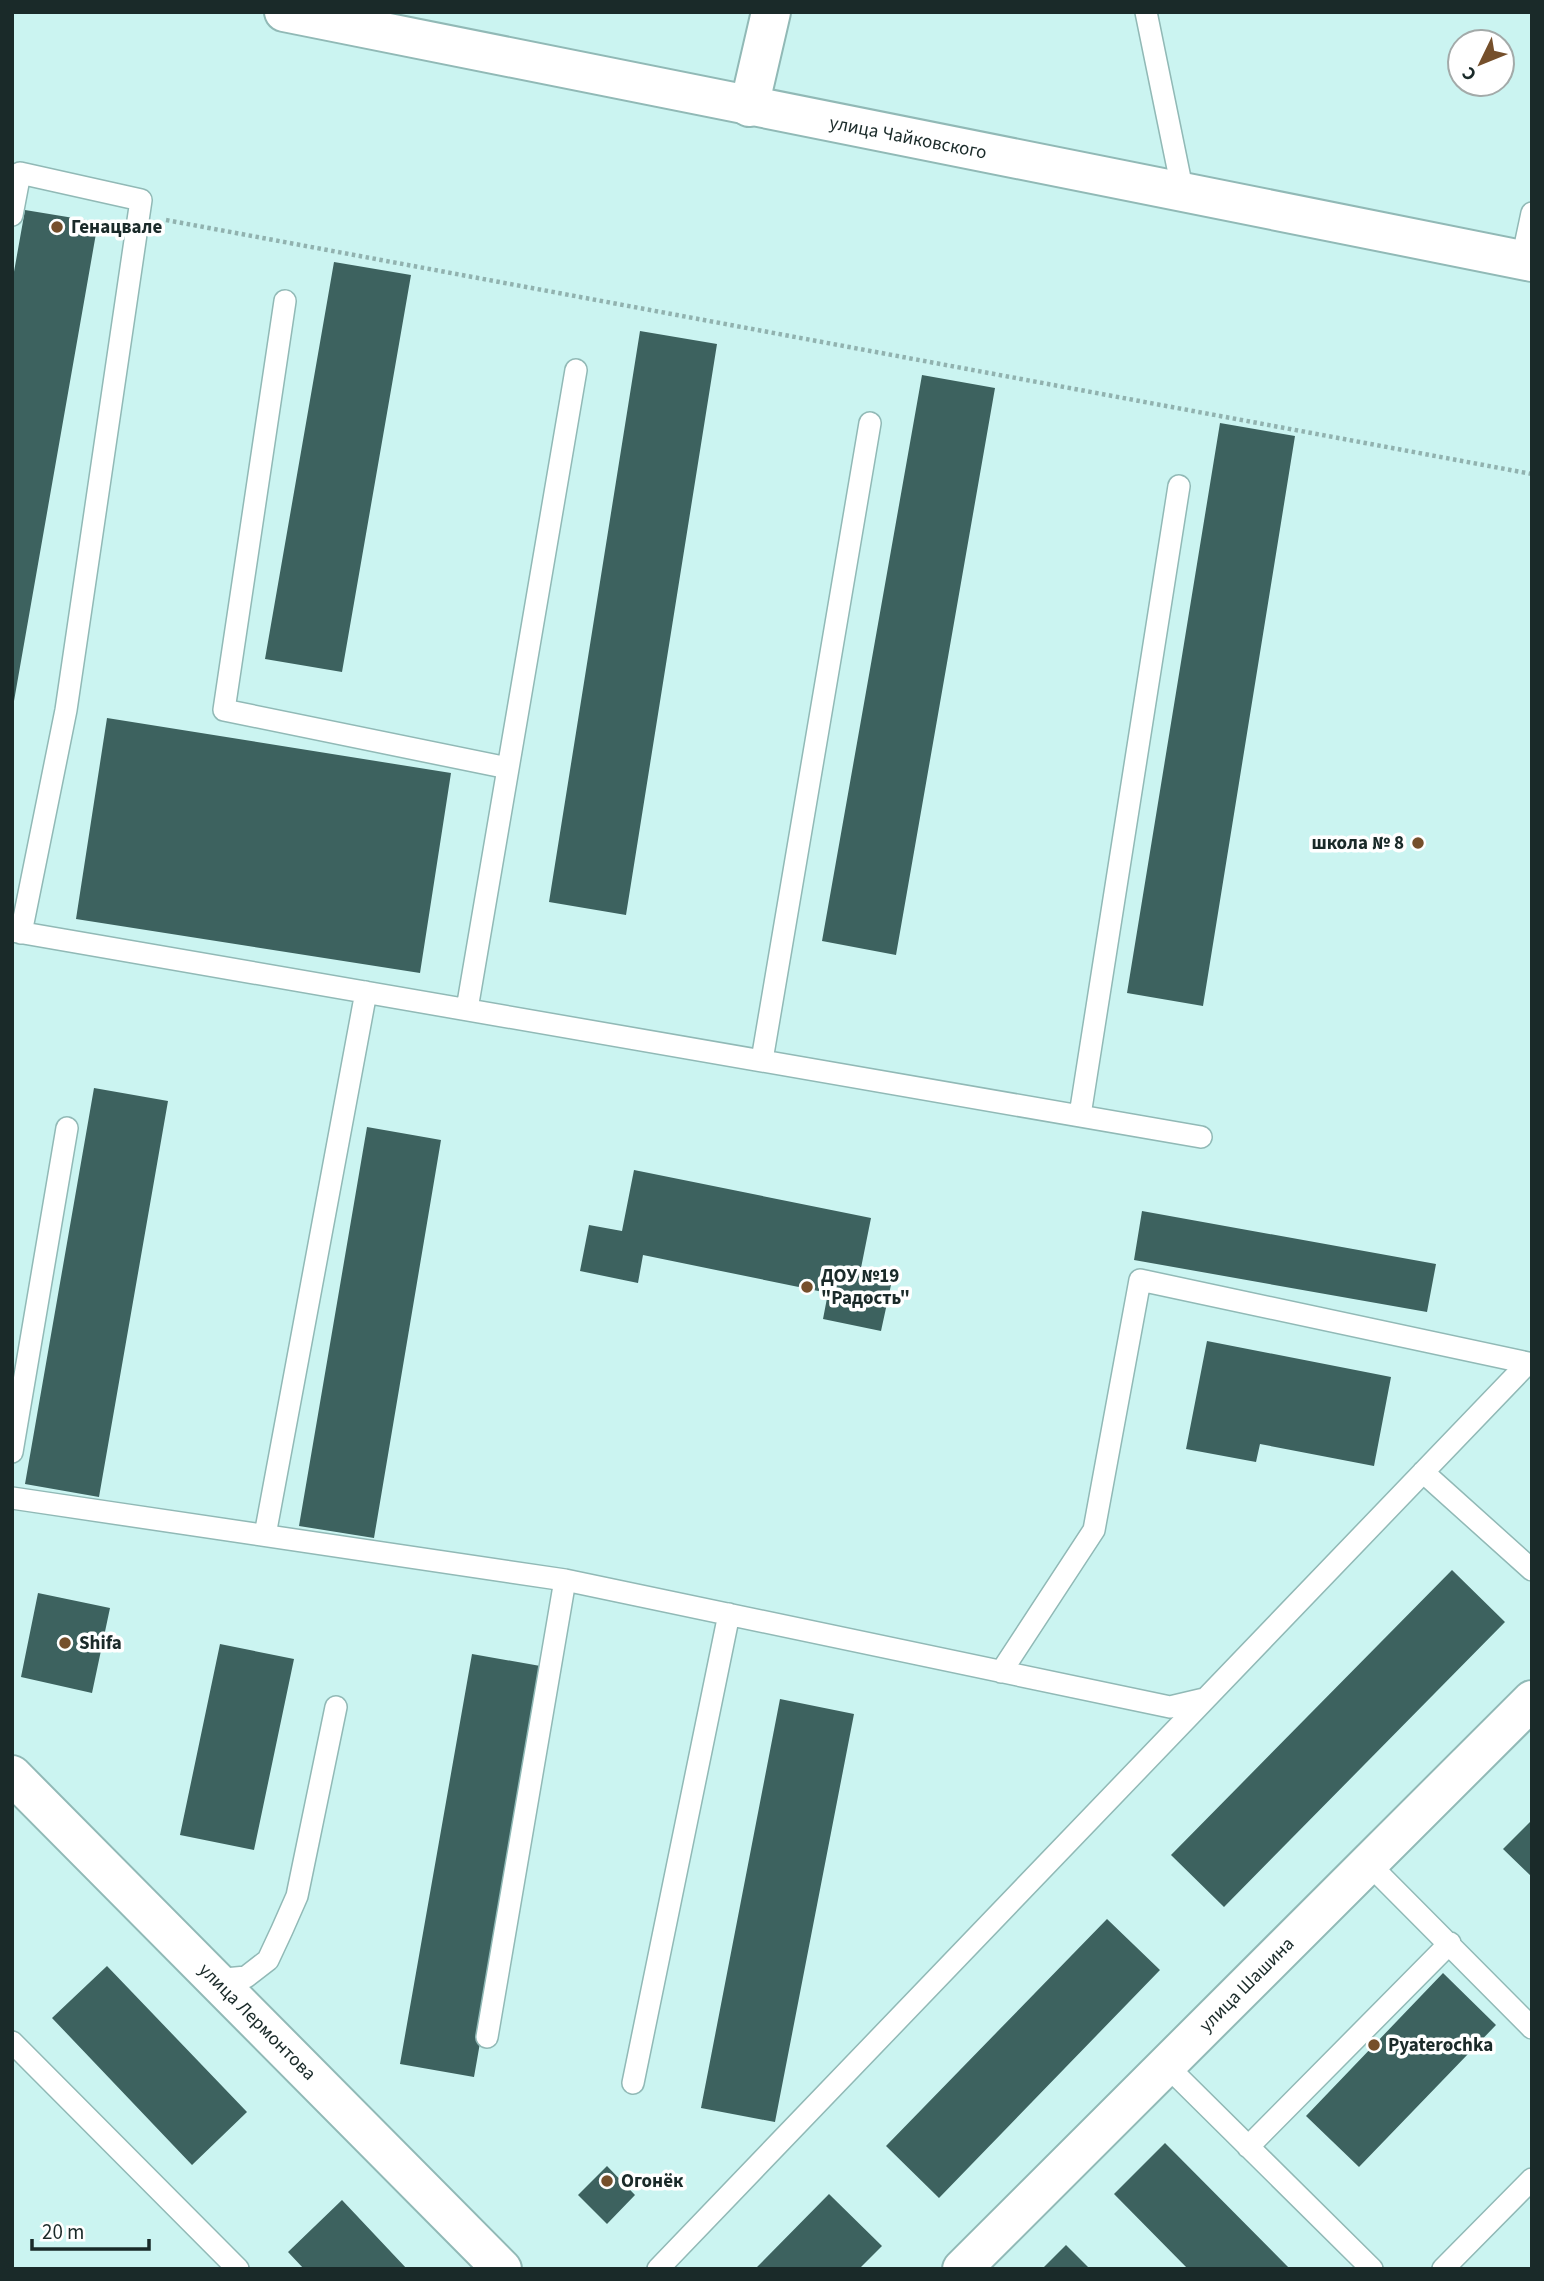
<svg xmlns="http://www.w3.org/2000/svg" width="1544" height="2281" viewBox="0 0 1544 2281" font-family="'Source Sans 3',sans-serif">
  <rect width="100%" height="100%" fill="#cbf4f1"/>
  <!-- building -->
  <path fill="#3d625f" d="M 25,210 L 98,222 L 14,701 L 12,283 Z
    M 334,262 L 411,275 L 342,672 L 265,659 Z
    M 640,331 L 717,344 L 626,915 L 549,902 Z
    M 922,375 L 995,388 L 896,955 L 822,941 Z
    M 1220,423 L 1295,436 L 1203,1006 L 1127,993 Z
    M 107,718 L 451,773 L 420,973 L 76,919 Z
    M 94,1088 L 168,1101 L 99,1497 L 25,1484 Z
    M 367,1127 L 441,1140 L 374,1538 L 299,1526 Z
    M 634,1170 L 871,1218 L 859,1278 L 891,1285 L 881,1331 L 823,1319 L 828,1293 L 643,1255 L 638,1283 L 580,1271 L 589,1225 L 622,1231 Z
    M 1142,1211 L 1436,1264 L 1427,1312 L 1134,1260 Z
    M 1207,1341 L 1391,1377 L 1374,1466 L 1260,1444 L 1256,1462 L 1186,1449 Z
    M 1452,1570 L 1505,1622 L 1224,1907 L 1171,1855 Z
    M 38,1593 L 110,1608 L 92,1693 L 21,1677 Z
    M 220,1644 L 294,1659 L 254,1850 L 180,1835 Z
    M 472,1654 L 546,1667 L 474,2077 L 400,2064 Z
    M 780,1699 L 854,1714 L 775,2122 L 701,2108 Z
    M 1532,1820 L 1532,1877 L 1503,1849 Z
    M 1107,1919 L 1160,1970 L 939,2198 L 886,2146 Z
    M 107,1966 L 247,2112 L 192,2165 L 52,2018 Z
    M 1443,1973 L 1496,2025 L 1359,2167 L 1306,2116 Z
    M 1165,2143 L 1290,2269 L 1188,2269 L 1114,2194 Z
    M 607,2166 L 635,2195 L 607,2224 L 578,2195 Z
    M 829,2194 L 882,2246 L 859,2269 L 755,2269 Z
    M 342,2200 L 407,2269 L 304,2269 L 288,2252 Z
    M 1066,2245 L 1090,2269 L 1042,2269 Z"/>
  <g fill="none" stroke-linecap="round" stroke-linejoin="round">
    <!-- service casing -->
    <g stroke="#91b9b6" stroke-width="24">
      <path id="service" d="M 1146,12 L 1183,193
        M 12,215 L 20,173 L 141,200 L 66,710 L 21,933
        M 1522,260 L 1532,213
        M 285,301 L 224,710 L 508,768
        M 12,931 L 1201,1137
        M 467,1009 L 576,370
        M 762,1060 L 870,423
        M 1080,1115 L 1179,486
        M 12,1452 L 67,1128
        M 1423,1472 L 1532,1570
        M 12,1498 L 565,1580 L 1170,1707 L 1204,1699
        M 265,1535 L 366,992
        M 1368,1863 L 1532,2028
        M 215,1980 L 246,1977 L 268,1960 L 282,1930 L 297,1896 L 336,1707
        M 487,2037 L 565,1580
        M 12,2042 L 238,2269
        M 1166,2065 L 1372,2269
        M 633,2083 L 729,1614
        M 1248,2147 L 1450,1943
        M 658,2269 L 1528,1363 L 1140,1280 L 1094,1530 L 1001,1672
        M 1443,2269 L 1532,2179"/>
    </g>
    <!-- minor casing -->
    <g stroke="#91b9b6" stroke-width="42">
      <path id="minor" d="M 749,107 L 771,12"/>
    </g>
    <!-- tertiary casing -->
    <g stroke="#91b9b6" stroke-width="42">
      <path id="tertiary" d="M 12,1775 L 502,2269"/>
    </g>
    <!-- secondary casing -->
    <g stroke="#91b9b6" stroke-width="42">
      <path id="secondary" d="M 284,12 L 1532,262
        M 962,2269 L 1532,1700"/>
    </g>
    <!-- path -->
    <path stroke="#91b2af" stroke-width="4.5" stroke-dasharray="3.5 3.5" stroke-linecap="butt" d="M 166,220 L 1532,474"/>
    <!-- service -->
    <use href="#service" stroke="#fff" stroke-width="21"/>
    <!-- minor -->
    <use href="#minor" stroke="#fff" stroke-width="38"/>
    <!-- tertiary -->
    <use href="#tertiary" stroke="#fff" stroke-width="38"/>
    <!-- secondary -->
    <use href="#secondary" stroke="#fff" stroke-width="38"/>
  </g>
  <!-- markers -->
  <g fill="#754f2b" stroke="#fff" stroke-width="2.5">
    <circle cx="57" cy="227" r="7"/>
    <circle cx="1418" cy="843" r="7"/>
    <circle cx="807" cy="1287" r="7"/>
    <circle cx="65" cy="1643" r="7"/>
    <circle cx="1374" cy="2045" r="7"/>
    <circle cx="607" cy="2181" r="7"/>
  </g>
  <g text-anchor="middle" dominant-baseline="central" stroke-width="7" stroke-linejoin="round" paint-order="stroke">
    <!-- street labels -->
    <g font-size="19" fill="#1a2a29" stroke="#fff">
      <text transform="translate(908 138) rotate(11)">улица Чайковского</text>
      <text transform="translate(1247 1985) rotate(-45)">улица Шашина</text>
      <text transform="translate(257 2022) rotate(45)">улица Лермонтова</text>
    </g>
    <!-- poi labels -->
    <g font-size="19" font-weight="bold" fill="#1a2a29" stroke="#fff" text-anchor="start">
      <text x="71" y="227">Генацвале</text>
      <text x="1404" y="843" text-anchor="end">школа № 8</text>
      <text x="821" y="1276">ДОУ №19<tspan x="821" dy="22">"Радость"</tspan></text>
      <text x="79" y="1643">Shifa</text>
      <text x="1388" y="2045">Pyaterochka</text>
      <text x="621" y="2181">Огонёк</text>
    </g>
  </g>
  <!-- border -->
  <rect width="1544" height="2281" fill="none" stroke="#1a2a29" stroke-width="28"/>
  <!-- north arrow -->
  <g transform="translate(1481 63) rotate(227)"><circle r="33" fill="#ffffff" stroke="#a3aaa9" stroke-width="2"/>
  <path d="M0-5L12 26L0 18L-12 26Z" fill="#754f2b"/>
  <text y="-10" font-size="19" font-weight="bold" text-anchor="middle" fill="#1a2a29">С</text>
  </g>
  <!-- scale -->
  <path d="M32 2239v10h117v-10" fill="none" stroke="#1a2a29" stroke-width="3.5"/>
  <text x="42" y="2239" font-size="21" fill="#1a2a29" stroke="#ffffff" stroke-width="5" paint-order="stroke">20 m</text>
</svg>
